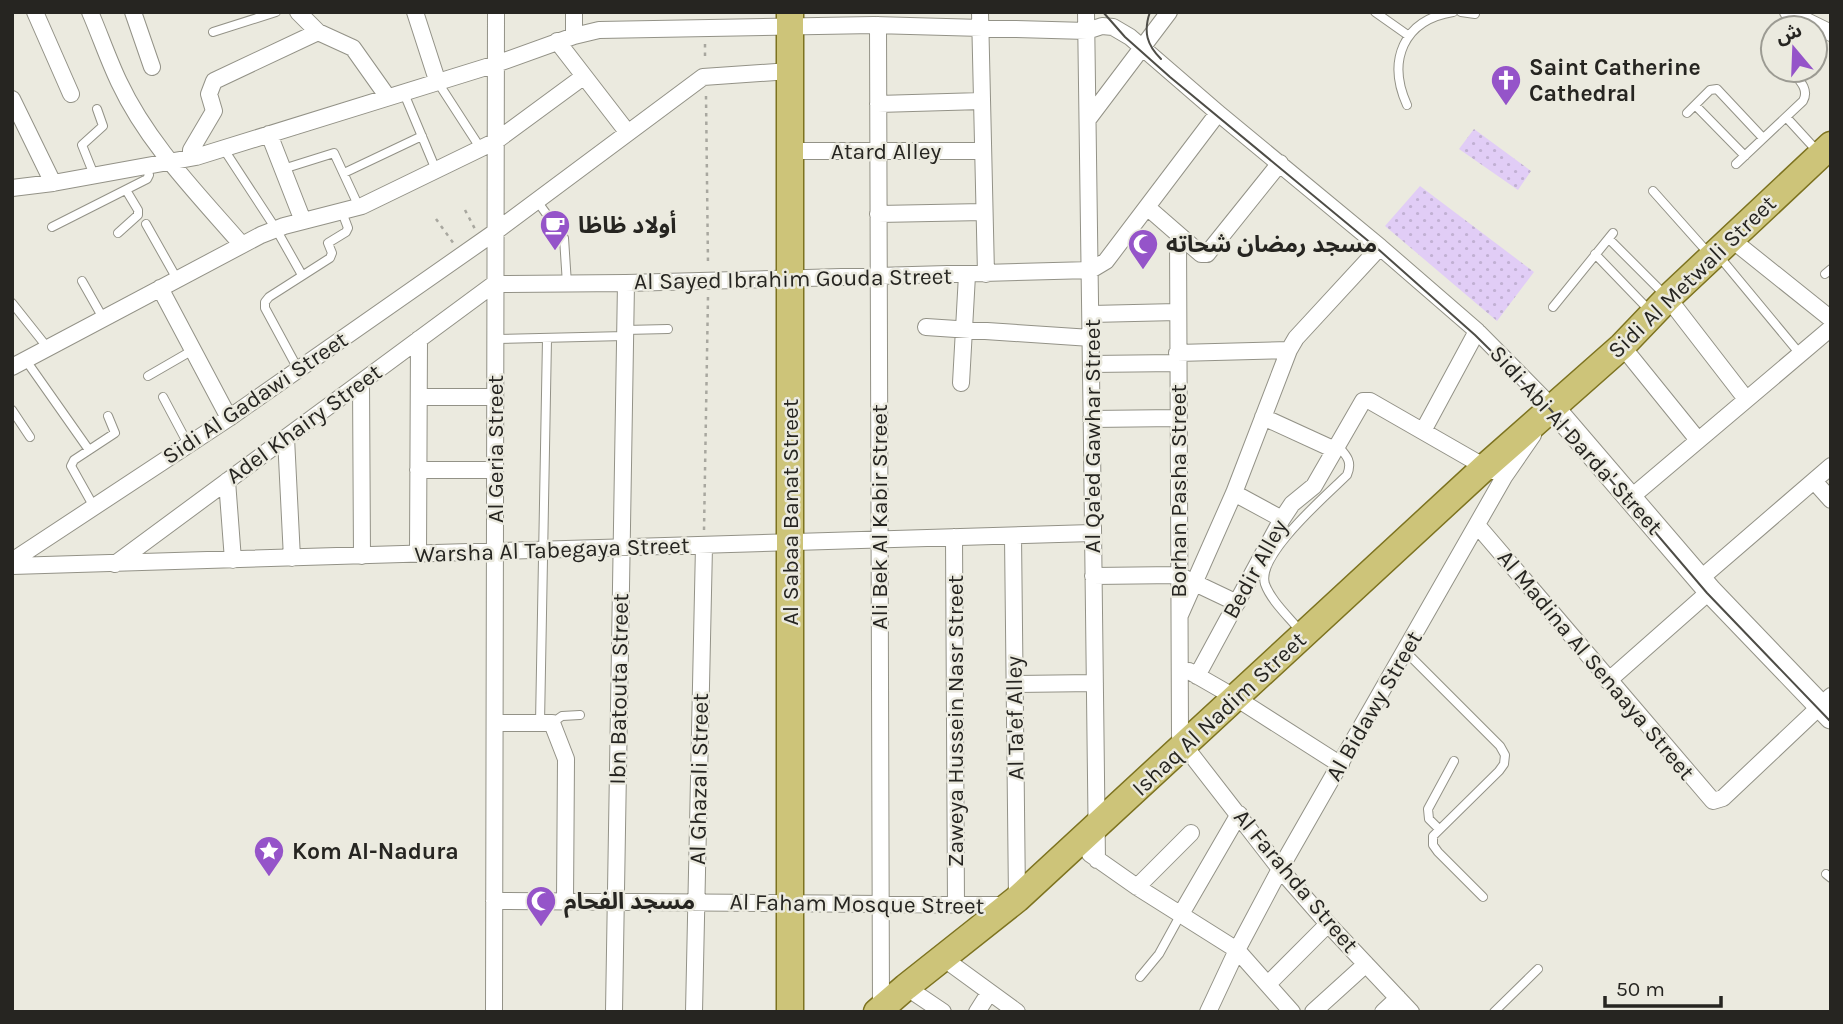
<svg xmlns="http://www.w3.org/2000/svg" width="1843" height="1024" viewBox="0 0 1843 1024" font-family="Karla,'Noto Sans Arabic',sans-serif">
  <defs>
    <pattern id="garden-dots" width="8" height="8" patternUnits="userSpaceOnUse" patternTransform="scale(1.75)"><rect width="8" height="8" fill="#e1cdf6"/><path d="M2 2h.1M6 6h.1" fill="none" stroke="#c1b0d3" stroke-width="1.8" stroke-linecap="round"/></pattern>
  </defs>
  <rect width="100%" height="100%" fill="#ebeadf"/>
  <!-- garden -->
  <path fill="url(#garden-dots)" d="M 1474,129 L 1531,171 L 1518,190 L 1459,149 Z
    M 1420,186 L 1534,272 L 1497,321 L 1385,226 Z"/>
  <g fill="none" stroke-linecap="round" stroke-linejoin="round">
    <!-- lane casing -->
    <g stroke="#939287" stroke-width="10">
      <path id="lane" d="M 1375,12 L 1409,36
        M 1461,12 L 1475,14
        M 213,32 L 276,12
        M 437,81 L 481,149
        M 403,91 L 436,170
        M 1407,105 C 1387,61 1403,20 1453,12
        M 1695,105 L 1745,156
        M 1687,113 L 1710,90 L 1717,89 L 1763,138
        M 1786,117 L 1819,153
        M 223,148 L 276,229 L 302,275
        M 1736,164 L 1803,101 C 1810,89 1798,79 1791,70
        M 283,169 L 334,153 L 359,207
        M 344,173 L 422,136
        M 94,175 L 82,145 L 103,126 L 97,109
        M 1653,191 L 1710,255
        M 537,201 L 564,238 L 567,284
        M 146,224 L 177,279
        M 52,227 L 147,179 L 149,175 L 145,165
        M 118,233 L 138,215 L 138,210 L 126,190
        M 1609,239 L 1666,296
        M 1595,254 L 1649,310
        M 1718,255 L 1800,354
        M 1825,274 L 1831,269
        M 82,281 L 103,318
        M 12,303 L 47,347
        M 1553,307 L 1613,233
        M 625,330 L 668,329
        M 495,339 L 625,336
        M 25,359 L 89,450
        M 298,369 L 265,308 L 265,302 L 269,297 L 330,258 L 332,253 L 328,243 L 346,232 L 348,228 L 342,212
        M 148,376 L 193,350
        M 163,397 L 188,444
        M 12,410 L 30,437
        M 94,507 L 71,466 L 74,460 L 115,433 L 108,416
        M 1301,632 C 1290,618 1271,601 1265,584 C 1256,555 1328,494 1347,475 C 1353,461 1346,455 1337,445
        M 1406,652 L 1500,746 L 1505,755 L 1504,764 L 1499,771 L 1433,836 L 1433,845 L 1438,852 L 1483,897
        M 540,723 L 547,339
        M 552,723 L 562,716 L 580,715
        M 1439,829 L 1429,819 L 1428,809 L 1454,761
        M 1826,874 L 1831,878
        M 1140,977 L 1159,954 L 1181,914
        M 1494,1012 L 1538,969"/>
    </g>
    <!-- street casing -->
    <g stroke="#939287" stroke-width="18">
      <path id="street" d="M 35,12 L 71,94
        M 90,12 C 100,35 108,59 119,82 C 148,144 198,194 242,245
        M 133,12 L 152,67
        M 298,12 L 318,32 L 353,48 L 387,96
        M 415,12 L 437,80
        M 574,12 L 574,36
        M 980,12 L 986,274
        M 1086,12 C 1090,295 1094,577 1097,860
        M 1788,12 L 1831,33
        M 878,25 L 881,1008
        M 557,41 L 628,133
        M 12,99 L 53,183
        M 878,104 L 982,101
        M 1089,118 L 1169,12
        M 269,134 L 303,221
        M 790,151 L 982,151
        M 191,157 L 191,150 L 214,111 L 209,94 L 214,81 L 318,32
        M 12,188 L 53,183 L 196,157 L 496,64 L 574,36 L 599,30 L 874,25 L 1087,31 L 1102,26 L 1113,27 L 1130,37 L 1218,113 L 1380,247 L 1477,331 L 1553,408 L 1548,414
        M 1147,207 L 1201,254 L 1207,254 L 1280,163
        M 878,214 L 984,212
        M 1178,234 L 1180,736 L 1190,753 L 1280,869 L 1328,924 L 1411,1012
        M 1731,239 L 1831,319
        M 160,288 L 229,418
        M 1668,298 L 1746,399
        M 1091,314 L 1177,312
        M 926,327 L 1091,338
        M 1622,346 L 1698,440
        M 1177,353 L 1289,350
        M 1091,364 L 1177,363
        M 12,367 L 261,235 L 284,226 L 362,206 L 496,141 L 583,77
        M 361,382 L 362,556
        M 961,383 L 967,275
        M 419,397 L 495,397
        M 1263,417 L 1335,450
        M 1091,419 L 1178,418
        M 1423,431 L 1477,331
        M 286,438 L 292,558
        M 418,470 L 495,470
        M 227,481 L 233,560
        M 1814,481 L 1831,500
        M 1234,493 L 1282,519
        M 1629,499 L 1831,328
        M 1477,525 L 1713,801 L 1723,798 L 1831,696
        M 1013,536 L 1017,899
        M 954,537 L 956,905
        M 418,554 L 419,339
        M 12,561 L 229,418 L 495,232 L 703,77 L 790,71
        M 115,564 L 494,284 L 626,283 L 1091,270 L 1106,261 L 1218,113
        M 12,566 L 1092,533
        M 1093,576 L 1178,575 L 1237,603
        M 1700,579 L 1831,466
        M 1180,615 L 1234,493 L 1289,350 L 1296,338 L 1380,247
        M 1189,671 L 1236,698 L 1341,765
        M 1197,676 L 1282,519 L 1292,504 L 1314,486 L 1363,401 L 1370,401 L 1492,471
        M 1608,681 L 1710,591
        M 1014,684 L 1095,683
        M 495,723 L 552,723 L 566,759 L 565,901
        M 1090,854 L 1137,887 L 1237,950 L 1292,1012
        M 1137,887 L 1191,833
        M 494,901 L 1009,905
        M 1181,914 L 1239,814
        M 943,958 L 1017,1012
        M 1268,984 L 1328,924
        M 906,987 L 943,1012
        M 494,1012 L 496,12
        M 614,1012 L 626,283
        M 694,1012 L 704,546
        M 977,1012 L 989,993
        M 1208,1012 L 1237,950 L 1280,869 L 1504,477 L 1533,435
        M 1313,1012 L 1366,964
        M 1383,1012 L 1398,998"/>
    </g>
    <!-- secondary casing -->
    <g stroke="#939287" stroke-width="25">
      <path id="secondary" d="M 1553,408 L 1710,591 L 1831,717"/>
    </g>
    <!-- primary casing -->
    <g stroke="#7d7320" stroke-width="29">
      <path id="primary" d="M 790,1012 L 790,12
        M 877,1012 L 906,987 L 1017,899 L 1485,467 L 1622,346 L 1668,298 L 1831,145"/>
    </g>
    <!-- path -->
    <path stroke="#a8a79f" stroke-width="2.5" stroke-dasharray="3.5 5" stroke-linecap="butt" d="M 705,44 L 705,61
      M 706,96 L 708,264
      M 465,210 L 475,229
      M 436,219 L 454,244
      M 704,530 L 708,296"/>
    <!-- lane -->
    <use href="#lane" stroke="#fff" stroke-width="8"/>
    <!-- street -->
    <use href="#street" stroke="#fff" stroke-width="16"/>
    <!-- secondary -->
    <use href="#secondary" stroke="#fff" stroke-width="23"/>
    <!-- primary -->
    <use href="#primary" stroke="#cdc479" stroke-width="26"/>
    <!-- tram -->
    <path stroke="#4e4d47" stroke-width="2" d="M 1103,12 L 1125,37 L 1170,77 L 1378,249 L 1475,335 L 1550,409 L 1707,593 L 1831,722
      M 1150,12 C 1143,32 1147,45 1161,59"/>
  </g>
  <!-- icons -->
  <defs>
    <g id="church-pin" transform="scale(1.575)"><path d="M0 17L-7.5 6A9.5 9.5 0 1 1 7.5 6Z" fill="#9554c9" stroke="#ebeadf"/><path d="M-1.2-6h2.4v3.5h3.3v2.4h-3.3V6h-2.4V-.1h-3.3v-2.4h3.3Z" fill="#fff"/></g>
    <g id="cafe-pin" transform="scale(1.575)"><path d="M0 17L-7.5 6A9.5 9.5 0 1 1 7.5 6Z" fill="#9554c9" stroke="#ebeadf"/><path d="M-5.5-4.5H6V0H3Q3 3.5 0 3.5H-2.5Q-5.5 3.5-5.5 0ZM3-3.2v2h1.7v-2ZM-6 4.5H4V6H-6Z" fill="#fff"/></g>
    <g id="mosque-pin" transform="scale(1.575)"><path d="M0 17L-7.5 6A9.5 9.5 0 1 1 7.5 6Z" fill="#9554c9" stroke="#ebeadf"/><path d="M3.5-4.9A6 6 0 1 0 3.5 4.9A5 5 0 1 1 3.5-4.9Z" fill="#fff"/></g>
    <g id="sight-pin" transform="scale(1.575)"><path d="M0 17L-7.5 6A9.5 9.5 0 1 1 7.5 6Z" fill="#9554c9" stroke="#ebeadf"/><path d="M0-6L1.8-2.2L6-1.7L2.9 1.2L3.7 5.4L0 3.3L-3.7 5.4L-2.9 1.2L-6-1.7L-1.8-2.2Z" fill="#fff"/></g>
  </defs>
  <g fill-rule="evenodd">
    <use href="#church-pin" x="1506" y="80"/>
    <use href="#cafe-pin" x="555" y="225"/>
    <use href="#mosque-pin" x="1143" y="244"/>
    <use href="#sight-pin" x="269" y="851"/>
    <use href="#mosque-pin" x="541" y="901"/>
  </g>
  <g text-anchor="middle" dominant-baseline="central" stroke-width="5" stroke-linejoin="round" paint-order="stroke">
    <!-- poi labels -->
    <g font-size="23" font-weight="bold" fill="#262521" stroke="#ebeadf" text-anchor="start">
      <text x="1529" y="67">Saint Catherine<tspan x="1529" dy="26">Cathedral</tspan></text>
      <text x="578" y="225">أولاد ظاظا</text>
      <text x="1166" y="244">مسجد رمضان شحاته</text>
      <text x="292" y="851">Kom Al-Nadura</text>
      <text x="564" y="901">مسجد الفحام</text>
    </g>
    <!-- street labels -->
    <g font-size="23" fill="#262521" stroke="#ebeadf">
      <text x="886" y="151">Atard Alley</text>
      <text transform="translate(1692 277) rotate(-44)">Sidi Al Metwali Street</text>
      <text transform="translate(793 279) rotate(-1)">Al Sayed Ibrahim Gouda Street</text>
      <text transform="translate(255 398) rotate(-34)">Sidi Al Gadawi Street</text>
      <text transform="translate(304 424) rotate(-36)">Adel Khairy Street</text>
      <text transform="translate(1092 436) rotate(-90)">Al Qa'ed Gawhar Street</text>
      <text transform="translate(1576 440) rotate(48)">Sidi Abi Al Darda' Street</text>
      <text transform="translate(495 449) rotate(-90)">Al Geria Street</text>
      <text transform="translate(1178 491) rotate(-90)">Borhan Pasha Street</text>
      <text transform="translate(790 512) rotate(-90)">Al Sabaa Banat Street</text>
      <text transform="translate(879 517) rotate(-90)">Ali Bek Al Kabir Street</text>
      <text transform="translate(552 550) rotate(-2)">Warsha Al Tabegaya Street</text>
      <text transform="translate(1255 569) rotate(-61)">Bedir Alley</text>
      <text transform="translate(1596 665) rotate(50)">Al Madina Al Senaaya Street</text>
      <text transform="translate(619 689) rotate(-89)">Ibn Batouta Street</text>
      <text transform="translate(1374 706) rotate(-60)">Al Bidawy Street</text>
      <text transform="translate(1219 714) rotate(-43)">Ishaq Al Nadim Street</text>
      <text transform="translate(1015 718) rotate(-91)">Al Ta'ef Alley</text>
      <text transform="translate(955 721) rotate(-90)">Zaweya Hussein Nasr Street</text>
      <text transform="translate(699 779) rotate(-89)">Al Ghazali Street</text>
      <text transform="translate(1296 881) rotate(50)">Al Farahda Street</text>
      <text transform="translate(857 904) rotate(1)">Al Faham Mosque Street</text>
    </g>
  </g>
  <!-- border -->
  <rect width="1843" height="1024" fill="none" stroke="#262521" stroke-width="28"/>
  <!-- north arrow -->
  <g transform="translate(1794 49) rotate(341)"><circle r="33" fill="#ebeadf" stroke="#9c9b93" stroke-width="2"/>
  <path d="M0-5L12 26L0 18L-12 26Z" fill="#9554c9"/>
  <text y="-10" font-size="19" font-weight="bold" text-anchor="middle" fill="#262521">ش</text>
  </g>
  <!-- scale -->
  <path d="M1605 996v10h116v-10" fill="none" stroke="#262521" stroke-width="3.5"/>
  <text x="1616" y="996" font-size="21" fill="#262521" stroke="#ebeadf" stroke-width="5" paint-order="stroke">50 m</text>
</svg>
